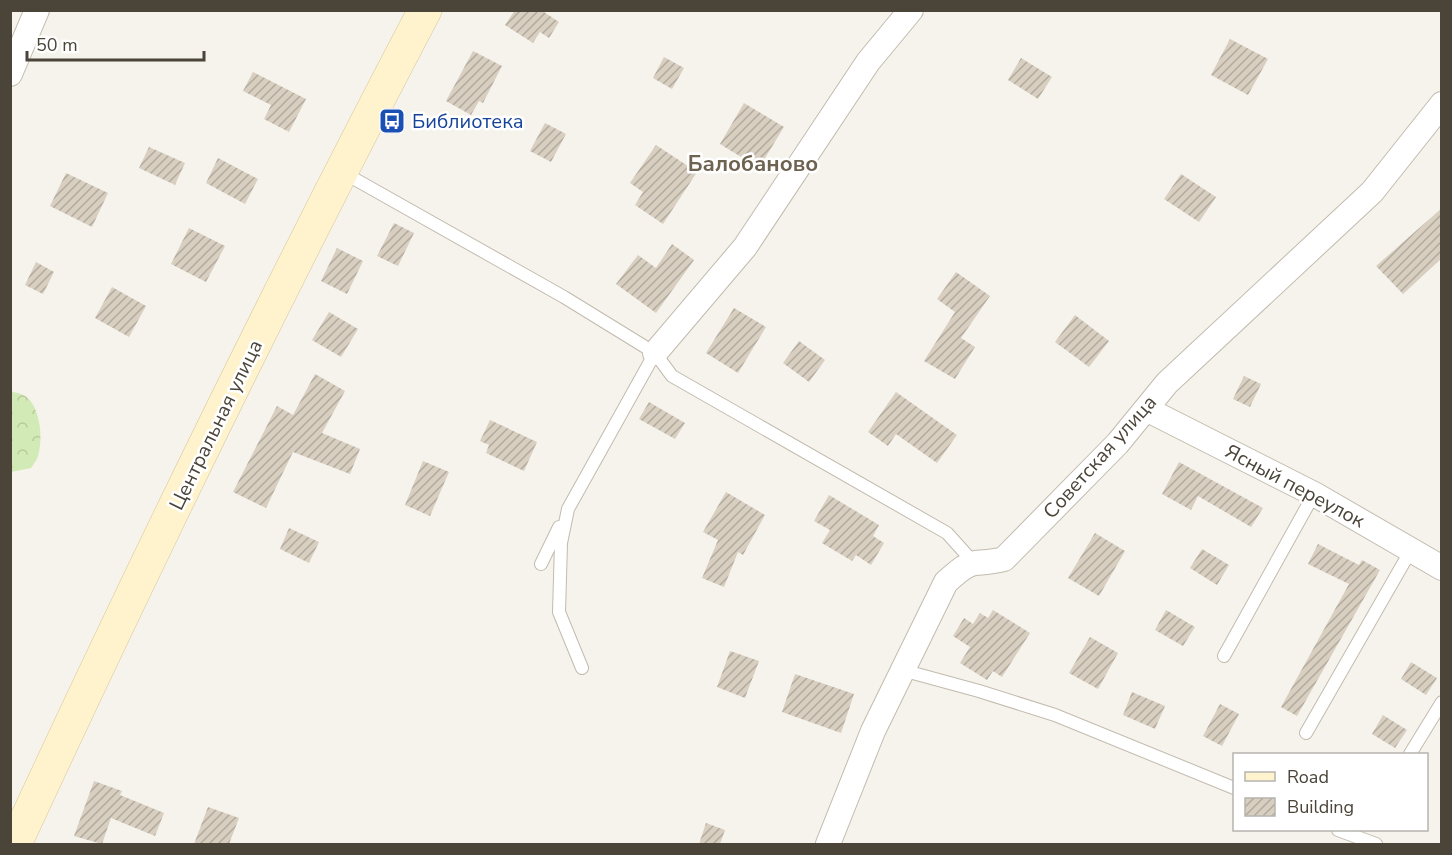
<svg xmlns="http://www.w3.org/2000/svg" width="1452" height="855" viewBox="0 0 1452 855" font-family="'Nunito Sans',sans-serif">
  <defs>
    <pattern id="forest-crowns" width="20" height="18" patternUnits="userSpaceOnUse" patternTransform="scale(1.5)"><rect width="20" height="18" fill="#d2eab5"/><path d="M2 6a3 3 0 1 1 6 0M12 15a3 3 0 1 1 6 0" fill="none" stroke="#b6ca9c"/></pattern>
    <pattern id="building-hatch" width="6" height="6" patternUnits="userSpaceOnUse" patternTransform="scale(1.5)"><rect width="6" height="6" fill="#d8cfc1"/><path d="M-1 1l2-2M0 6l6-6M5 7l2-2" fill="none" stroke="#b1aa9e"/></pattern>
  </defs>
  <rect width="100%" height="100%" fill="#f6f3ec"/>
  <!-- forest -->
  <path fill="url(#forest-crowns)" d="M 11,391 C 16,393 24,394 28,398 C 41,412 43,439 38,456 C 37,460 33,465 31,468 L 11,472 Z"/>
  <!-- building -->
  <path fill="url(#building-hatch)" d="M 515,10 L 541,10 L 559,22 L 549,38 L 540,32 L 533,43 L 505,25 Z
    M 1230,39 L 1268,59 L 1248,95 L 1211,75 Z
    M 473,51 L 502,66 L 483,103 L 479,101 L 471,115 L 446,101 Z
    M 664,57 L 684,68 L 672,89 L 653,78 Z
    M 1021,58 L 1052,77 L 1038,99 L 1008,80 Z
    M 253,72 L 306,99 L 289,132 L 264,119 L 271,105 L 243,91 Z
    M 744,103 L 784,127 L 759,168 L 720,144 Z
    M 545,123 L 566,134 L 551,162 L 530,151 Z
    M 656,145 L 697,172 L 663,224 L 635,205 L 643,192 L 630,183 Z
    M 149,147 L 185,163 L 175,185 L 139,168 Z
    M 218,158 L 258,179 L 245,204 L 206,183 Z
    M 66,173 L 108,193 L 92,227 L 50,206 Z
    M 1181,174 L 1216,197 L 1199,222 L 1164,199 Z
    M 1442,208 L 1442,258 L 1403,294 L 1376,266 Z
    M 394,223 L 414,233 L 398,266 L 377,256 Z
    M 189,228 L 225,246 L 206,282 L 171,264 Z
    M 672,244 L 694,260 L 656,313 L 616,284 L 638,255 L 656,268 Z
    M 337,248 L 363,261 L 347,294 L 321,281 Z
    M 36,262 L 54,272 L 43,294 L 25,285 Z
    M 956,272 L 990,296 L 961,338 L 975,347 L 955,379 L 924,361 L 955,312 L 937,299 Z
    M 112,287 L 146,306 L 129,337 L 95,318 Z
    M 734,308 L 766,327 L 738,373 L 706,353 Z
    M 329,312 L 358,329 L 341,357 L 312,340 Z
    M 1075,315 L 1109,341 L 1089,367 L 1055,342 Z
    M 799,341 L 825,360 L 809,382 L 783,363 Z
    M 315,374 L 345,391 L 322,433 L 360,449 L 350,474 L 293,452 L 266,508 L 233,492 L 277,406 L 293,415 Z
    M 1244,376 L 1261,384 L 1250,407 L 1233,399 Z
    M 896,392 L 957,435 L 937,463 L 896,434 L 888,446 L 868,432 Z
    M 649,402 L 685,423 L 675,439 L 639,419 Z
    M 490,420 L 537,442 L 524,471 L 486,453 L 489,445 L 480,441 Z
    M 423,461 L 449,472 L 430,516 L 405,505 Z
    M 1179,462 L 1263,508 L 1251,527 L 1198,496 L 1191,510 L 1162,494 Z
    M 726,492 L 765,515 L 743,555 L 738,552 L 724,587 L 702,578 L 718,540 L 703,532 Z
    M 829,495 L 879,525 L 873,536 L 884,543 L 871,565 L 856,555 L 852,561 L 822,543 L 830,530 L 814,521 Z
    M 289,528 L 319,542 L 309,563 L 280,549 Z
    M 1095,533 L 1125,551 L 1099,596 L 1068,578 Z
    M 1318,544 L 1359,565 L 1362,560 L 1380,570 L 1297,716 L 1281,707 L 1349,584 L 1308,564 Z
    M 1202,549 L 1229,565 L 1217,585 L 1190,568 Z
    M 993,610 L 1030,633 L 1002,677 L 993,671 L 987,680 L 960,663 L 970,647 L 953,636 L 964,618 L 973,624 L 980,613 L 988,618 Z
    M 1166,610 L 1195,627 L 1183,646 L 1155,630 Z
    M 1090,637 L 1118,653 L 1098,689 L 1069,673 Z
    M 730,651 L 759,661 L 745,698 L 717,687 Z
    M 1411,662 L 1437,678 L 1426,695 L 1401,679 Z
    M 795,674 L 854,694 L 841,733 L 782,712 Z
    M 1132,692 L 1165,706 L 1155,729 L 1123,715 Z
    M 1220,704 L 1239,714 L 1222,746 L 1203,736 Z
    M 1383,715 L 1407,730 L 1395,748 L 1372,734 Z
    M 94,781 L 122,791 L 120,795 L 164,813 L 155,836 L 111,818 L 102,844 L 74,836 Z
    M 208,807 L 239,818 L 229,844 L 194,844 Z
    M 706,823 L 725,830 L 720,844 L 699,844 Z"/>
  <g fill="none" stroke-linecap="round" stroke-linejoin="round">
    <!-- lane casing -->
    <g stroke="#c2bbae" stroke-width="14">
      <path id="lane" d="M 344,173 L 564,297 L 655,353 L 672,376 L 947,533 L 974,563
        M 541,564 L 559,527
        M 1224,656 L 1314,494
        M 582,668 L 559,612 L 561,543 L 568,509 L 655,353
        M 902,670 L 979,691 L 1055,715 L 1234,788
        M 1306,733 L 1411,550
        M 1410,754 L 1442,702
        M 1338,830 L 1376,844"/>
    </g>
    <!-- street casing -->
    <g stroke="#c2bbae" stroke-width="26">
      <path id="street" d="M 10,74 L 37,10
        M 655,353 L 745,247 L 868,62 L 911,10
        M 1146,409 L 1314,494 L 1442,568
        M 828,844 L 873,731 L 946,582 C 955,575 963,565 975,563 C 986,562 993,562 1004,559 L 1118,443 L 1167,383 L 1372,192 L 1442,104"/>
    </g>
    <!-- secondary casing -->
    <g stroke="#d6c79b" stroke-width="34">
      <path id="secondary" d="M 15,844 C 145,563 281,284 425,10"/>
    </g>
    <!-- lane -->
    <use href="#lane" stroke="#fff" stroke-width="12"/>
    <!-- street -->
    <use href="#street" stroke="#fff" stroke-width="24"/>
    <!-- secondary -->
    <use href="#secondary" stroke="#fff3cd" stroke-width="33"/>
  </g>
  <!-- icons -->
  <defs>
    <g id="bus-square" transform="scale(1.35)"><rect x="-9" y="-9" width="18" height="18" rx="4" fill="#1a4fb4" stroke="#fff"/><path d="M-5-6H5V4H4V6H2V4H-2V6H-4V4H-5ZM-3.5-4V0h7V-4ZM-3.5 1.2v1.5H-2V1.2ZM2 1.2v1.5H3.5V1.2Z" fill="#fff"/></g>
  </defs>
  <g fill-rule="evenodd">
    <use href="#bus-square" x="392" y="121"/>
  </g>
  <g text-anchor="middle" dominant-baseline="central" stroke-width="5" stroke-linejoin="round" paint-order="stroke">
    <!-- transit labels -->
    <g font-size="20" fill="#164399" stroke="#fff" text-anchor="start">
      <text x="412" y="121">Библиотека</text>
    </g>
    <!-- street labels -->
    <g font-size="20" fill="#4b4439" stroke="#fff">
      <text transform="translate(216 425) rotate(-64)">Центральная улица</text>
      <text transform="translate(1100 457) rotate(-48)">Советская улица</text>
      <text transform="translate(1295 486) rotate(28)">Ясный переулок</text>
    </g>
    <!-- quarter labels -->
    <g font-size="22" font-weight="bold" fill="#6e6250" stroke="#fff">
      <text x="753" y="164">Балобаново</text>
    </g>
  </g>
  <!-- border -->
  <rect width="1452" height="855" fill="none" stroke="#4b4439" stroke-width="24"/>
  <!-- legend -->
  <rect x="1233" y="753" width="195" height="78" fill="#ffffff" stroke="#b7b4b0" stroke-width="1.5"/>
  <rect x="1245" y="772" width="30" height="9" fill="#fff3cd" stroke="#b7b4b0" stroke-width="1.5"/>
  <text x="1287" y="783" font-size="18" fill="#4b4439">Road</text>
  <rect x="1245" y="798" width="30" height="18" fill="url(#building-hatch)" stroke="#b7b4b0" stroke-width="1.5"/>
  <text x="1287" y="813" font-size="18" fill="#4b4439">Building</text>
  <!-- scale -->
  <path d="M27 51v9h177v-9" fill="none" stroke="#4b4439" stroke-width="3"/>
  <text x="36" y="51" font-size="18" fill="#4b4439" stroke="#ffffff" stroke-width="4.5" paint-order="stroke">50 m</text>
</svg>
